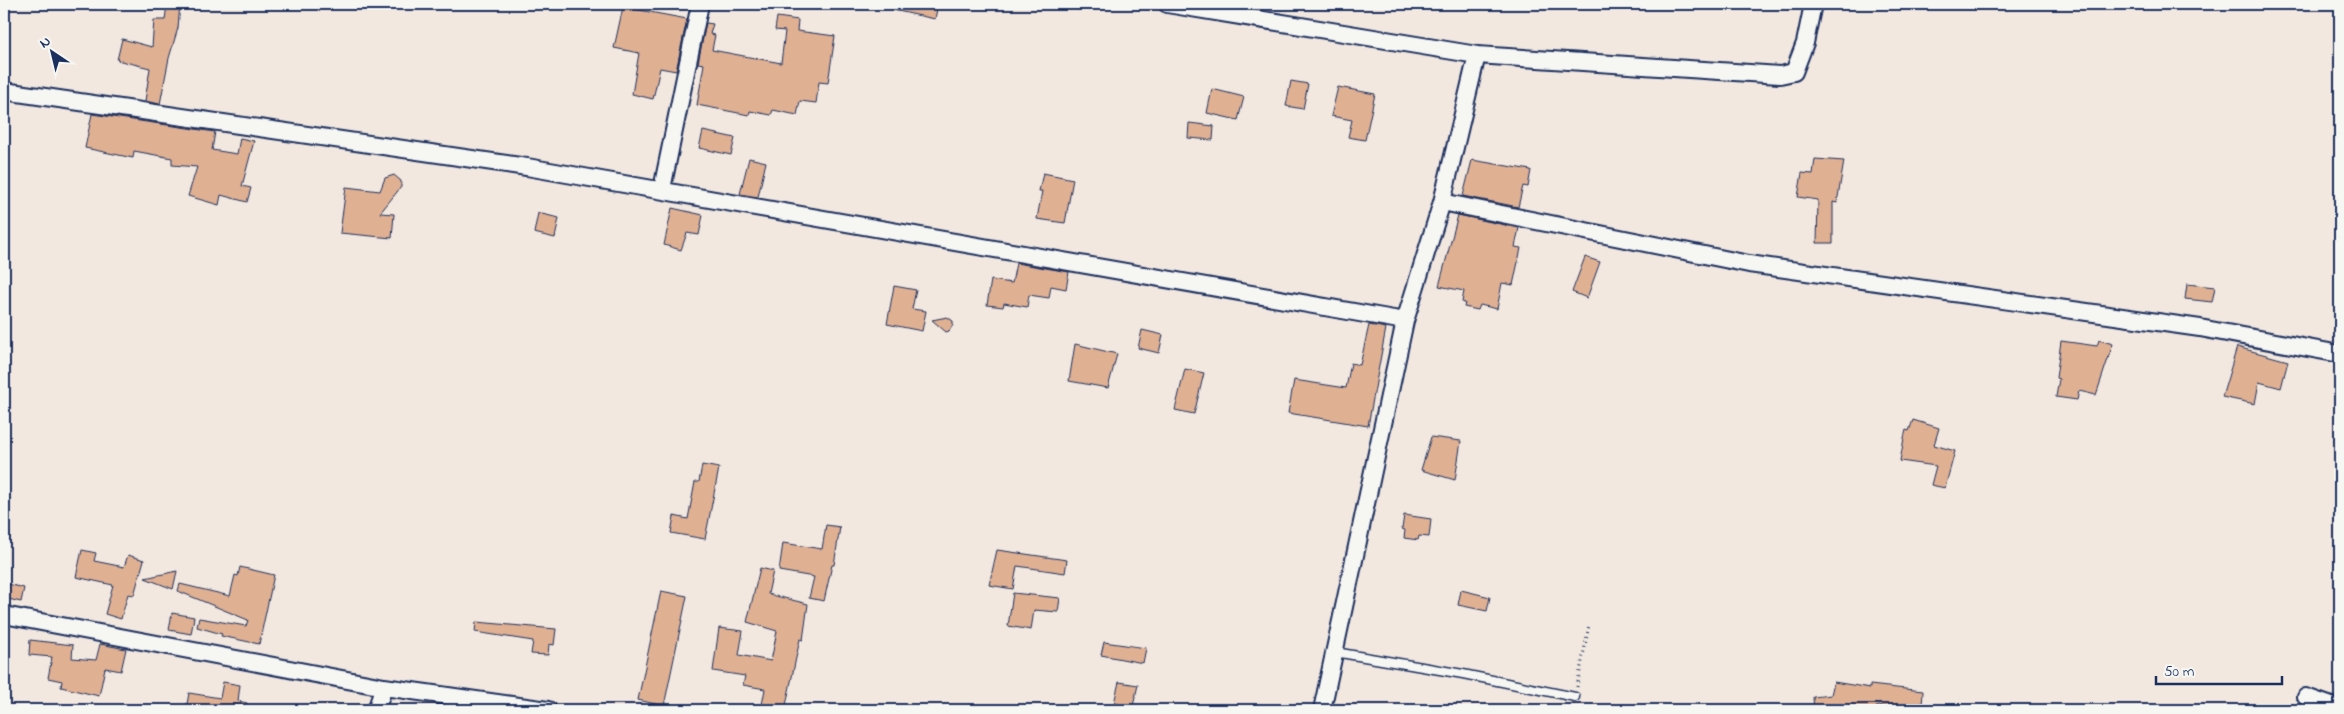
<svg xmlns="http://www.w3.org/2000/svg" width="2344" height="714" viewBox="0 0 2344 714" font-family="'Indie Flower',sans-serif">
  <rect width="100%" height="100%" fill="#f2e8df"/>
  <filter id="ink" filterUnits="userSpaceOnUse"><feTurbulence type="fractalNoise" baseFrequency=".02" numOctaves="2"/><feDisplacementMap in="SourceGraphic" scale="10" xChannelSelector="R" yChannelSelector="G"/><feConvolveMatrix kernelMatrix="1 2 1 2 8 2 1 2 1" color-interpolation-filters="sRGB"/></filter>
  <g filter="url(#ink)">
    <!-- building -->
    <path fill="#e0b092" stroke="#1b2f5e" d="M 167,4 L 180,4 L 178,28 L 169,58 L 160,104 L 145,101 L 150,68 L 117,60 L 122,39 L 152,47 L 154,20 L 165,20 Z
      M 893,4 L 938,4 L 935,19 L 893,10 Z
      M 623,7 L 687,19 L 676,71 L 660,68 L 653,99 L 632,94 L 639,53 L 614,48 Z
      M 777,17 L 798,20 L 797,31 L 835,36 L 828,83 L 819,82 L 816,103 L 800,101 L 797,115 L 773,110 L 771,115 L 750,111 L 749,115 L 697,105 L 704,64 L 698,63 L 706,23 L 713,24 L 710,34 L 715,35 L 712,50 L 781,63 L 785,31 L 775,30 Z
      M 1291,81 L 1308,84 L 1303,109 L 1286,106 Z
      M 1338,87 L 1375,94 L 1365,140 L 1348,137 L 1352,120 L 1331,116 Z
      M 1212,89 L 1244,97 L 1238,120 L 1207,113 Z
      M 92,114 L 215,132 L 212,150 L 237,154 L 240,138 L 254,141 L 242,186 L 251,188 L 247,202 L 221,195 L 219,205 L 188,196 L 197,167 L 172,165 L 172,158 L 134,151 L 133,158 L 85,148 Z
      M 1189,123 L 1214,126 L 1213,140 L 1188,138 Z
      M 703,131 L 735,138 L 731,155 L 699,148 Z
      M 749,158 L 766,162 L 758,197 L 740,194 Z
      M 1815,159 L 1844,161 L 1837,203 L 1833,202 L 1833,243 L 1817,243 L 1818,200 L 1798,197 L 1802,173 L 1813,174 Z
      M 1472,160 L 1531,170 L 1528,187 L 1523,186 L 1518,207 L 1463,196 Z
      M 1043,173 L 1073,179 L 1065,223 L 1037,219 L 1042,191 L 1039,191 Z
      M 394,175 L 401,181 L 401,187 L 380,213 L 394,214 L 392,238 L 340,233 L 346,187 L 380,191 L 385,178 Z
      M 672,208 L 703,215 L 699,235 L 687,233 L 681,250 L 664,245 Z
      M 538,213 L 559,218 L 555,238 L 534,233 Z
      M 1458,215 L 1519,228 L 1515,247 L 1521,248 L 1513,285 L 1502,283 L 1497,309 L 1480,305 L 1478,310 L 1464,307 L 1465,303 L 1462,302 L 1464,291 L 1439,286 Z
      M 1585,257 L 1600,262 L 1587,298 L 1572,292 Z
      M 1016,263 L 1069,272 L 1066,289 L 1051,286 L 1049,298 L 1029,295 L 1027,307 L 1004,303 L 1003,307 L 987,305 L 991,280 L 1012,283 Z
      M 2187,284 L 2215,287 L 2212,302 L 2185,299 Z
      M 894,286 L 916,290 L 912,309 L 926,311 L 922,331 L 887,324 Z
      M 947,317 L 953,321 L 953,325 L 949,331 L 946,332 L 932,320 Z
      M 1369,325 L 1386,328 L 1368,426 L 1288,413 L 1294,380 L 1346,388 L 1351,363 L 1360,365 Z
      M 1142,330 L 1163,335 L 1159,353 L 1138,348 Z
      M 2099,340 L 2113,344 L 2096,395 L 2079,391 L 2077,400 L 2056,397 L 2059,379 L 2056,378 L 2061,341 L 2097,346 Z
      M 1075,344 L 1117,354 L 1108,388 L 1069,381 Z
      M 2237,347 L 2288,361 L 2281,388 L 2259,382 L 2255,404 L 2222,397 Z
      M 1185,369 L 1204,373 L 1194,414 L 1175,410 Z
      M 1913,420 L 1939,428 L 1934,445 L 1955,451 L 1945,488 L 1931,485 L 1936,466 L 1900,461 L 1904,438 L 1906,430 L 1909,431 Z
      M 1431,437 L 1461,441 L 1455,480 L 1421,470 Z
      M 702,465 L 719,468 L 705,539 L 671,533 L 674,516 L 688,519 L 695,482 L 699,482 Z
      M 1404,515 L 1431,519 L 1429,537 L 1419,536 L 1418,540 L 1404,538 L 1405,530 L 1402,529 Z
      M 826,525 L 840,527 L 834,565 L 832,565 L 824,601 L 809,598 L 814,577 L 779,571 L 783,543 L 822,549 Z
      M 82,550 L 96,553 L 94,561 L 124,567 L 128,555 L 144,560 L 134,595 L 128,594 L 121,619 L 105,614 L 113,585 L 76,577 Z
      M 997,550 L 1067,560 L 1065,573 L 1017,566 L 1013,589 L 989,585 Z
      M 240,567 L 274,575 L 259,644 L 221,636 L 222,634 L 197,627 L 199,618 L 246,626 L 248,620 L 178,591 L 180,584 L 230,596 L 235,575 L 238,576 Z
      M 760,568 L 773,571 L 768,594 L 808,604 L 803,640 L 800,639 L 785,710 L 761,710 L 765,689 L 743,685 L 745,676 L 713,671 L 719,628 L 743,631 L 739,655 L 771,661 L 777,631 L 747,622 Z
      M 177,571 L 173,589 L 145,578 Z
      M 4,583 L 24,588 L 21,602 L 4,598 Z
      M 1461,590 L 1490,597 L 1487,611 L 1458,605 Z
      M 661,591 L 687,596 L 664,706 L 638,700 Z
      M 1013,593 L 1060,598 L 1058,612 L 1034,610 L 1031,630 L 1008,626 Z
      M 172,613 L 194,617 L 191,634 L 169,630 Z
      M 476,622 L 556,629 L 554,645 L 549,644 L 548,655 L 531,654 L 533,641 L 475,632 Z
      M 30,640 L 73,645 L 72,658 L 96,660 L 100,644 L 126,649 L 121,671 L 105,668 L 99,696 L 61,687 L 62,681 L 48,678 L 52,657 L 29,655 Z
      M 1104,642 L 1146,648 L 1143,663 L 1101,655 Z
      M 223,682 L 240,685 L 238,701 L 247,703 L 246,710 L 186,710 L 189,693 L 220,698 Z
      M 1119,682 L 1138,685 L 1132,710 L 1118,710 L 1119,704 L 1114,703 Z
      M 1834,682 L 1870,688 L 1870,685 L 1923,691 L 1922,707 L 1908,705 L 1908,710 L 1877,706 L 1876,710 L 1814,710 L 1813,697 L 1831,695 Z"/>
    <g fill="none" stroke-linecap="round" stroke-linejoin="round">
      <!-- service casing -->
      <g stroke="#1b2f5e" stroke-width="11">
        <path id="service" d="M 1335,652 L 1463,674 L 1575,697"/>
      </g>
      <!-- minor casing -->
      <g stroke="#1b2f5e" stroke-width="20">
        <path id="minor" d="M 1167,4 L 1477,55 L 1442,202 L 1405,321 L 1322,710
          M 1477,55 L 1780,75 L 1794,72 L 1805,43 L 1813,4
          M 4,91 L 527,167 L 1405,321
          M 662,189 L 700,4
          M 1442,202 L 1749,264 L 2200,328 L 2340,354
          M 4,615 L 384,687 L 548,710
          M 2306,697 L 2340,709
          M 376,710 L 384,687"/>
      </g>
      <!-- path -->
      <path stroke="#1b2f5e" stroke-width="3" stroke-dasharray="1 4" stroke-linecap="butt" d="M 1577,687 L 1589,625"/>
      <!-- service -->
      <use href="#service" stroke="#f6f6f2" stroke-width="8"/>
      <!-- minor -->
      <use href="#minor" stroke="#f6f6f2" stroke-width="16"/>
    </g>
  </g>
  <!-- margin -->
  <rect width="2344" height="714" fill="none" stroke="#f6f6f2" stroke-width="20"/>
  <rect x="10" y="10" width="2324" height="694" fill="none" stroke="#1b2f5e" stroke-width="2" filter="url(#ink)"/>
  <!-- north arrow -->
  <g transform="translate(52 52) rotate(325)" stroke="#f6f6f2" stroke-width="4" paint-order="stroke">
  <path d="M0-4L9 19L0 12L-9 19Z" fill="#1b2f5e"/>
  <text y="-8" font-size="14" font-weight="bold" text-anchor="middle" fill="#1b2f5e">N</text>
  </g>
  <!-- scale -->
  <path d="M2156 676v8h126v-8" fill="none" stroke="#1b2f5e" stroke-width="2.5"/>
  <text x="2164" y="676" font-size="15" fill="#1b2f5e" stroke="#f6f6f2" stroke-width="4" paint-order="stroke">50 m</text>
</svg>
